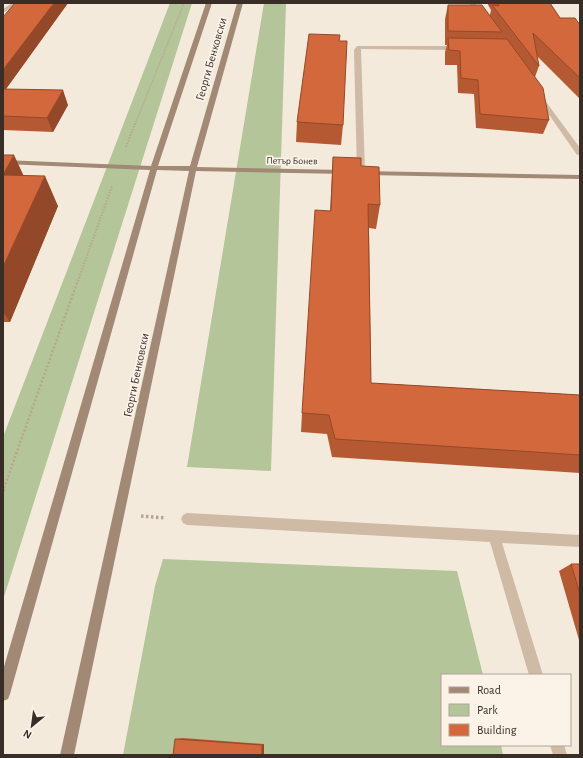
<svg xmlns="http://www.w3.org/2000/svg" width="583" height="758" viewBox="0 0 583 758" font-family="'Alegreya Sans',sans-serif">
  <rect width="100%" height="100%" fill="#f4eadb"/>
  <!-- green -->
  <path fill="#b4c599" d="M 170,3 L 192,3 L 3,600 L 3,437 Z
    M 264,3 L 286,3 L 271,471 L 187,467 Z
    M 163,559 L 457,571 L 483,675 L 442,675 L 442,745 L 501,745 L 503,755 L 123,755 L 155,586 Z"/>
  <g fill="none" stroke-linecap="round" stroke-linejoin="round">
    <!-- path-far3 -->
    <path stroke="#baa48f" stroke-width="1.5" stroke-dasharray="1 1" stroke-linecap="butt" d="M 136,122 L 184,3"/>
    <!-- path-far2 -->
    <path stroke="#baa48f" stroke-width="2" stroke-dasharray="1.5 1.5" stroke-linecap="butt" d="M 126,147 L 136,121
      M 78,281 L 112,186"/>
    <!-- path-far1 -->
    <path stroke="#baa48f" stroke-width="2.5" stroke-dasharray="2 2" stroke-linecap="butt" d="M 4,488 L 78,280"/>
    <!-- path -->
    <path stroke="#baa48f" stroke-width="3.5" stroke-dasharray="2.5 2.5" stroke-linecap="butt" d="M 3,491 L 4,487
      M 141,516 L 166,518"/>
    <!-- street -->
    <path fill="#cebaa5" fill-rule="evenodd" d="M 12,3 L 19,3 L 3,13 L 3,9 Z
      M 469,3 L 475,3 L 485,16 L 484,17 L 480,17 Z
      M 357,46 L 459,46 L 462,48 L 459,50 L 361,49 L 365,173 L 361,175 L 357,173 L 354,50 Z
      M 537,95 L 541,95 L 580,148 L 580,155 L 577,155 L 536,96 Z
      M 187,513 L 580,535 L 580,547 L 502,543 L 543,675 L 529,675 L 490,542 L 187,525 L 183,523 L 181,519 L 183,515 Z
      M 550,745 L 564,745 L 567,755 L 553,755 Z"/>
    <!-- secondary -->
    <path fill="#a28976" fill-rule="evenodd" d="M 206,3 L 212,3 L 158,166 L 190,166 L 237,3 L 243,3 L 197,167 L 344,170 L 348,172 L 344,174 L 196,171 L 74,755 L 60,755 L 189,171 L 157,170 L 10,694 L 8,699 L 3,701 L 3,670 L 150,170 L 3,164 L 3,160 L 151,166 Z
      M 363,171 L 580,175 L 580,179 L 366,175 L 363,175 Z"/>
  </g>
  <!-- wall -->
  <path fill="#b55933" d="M 68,3 L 6,89 L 68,105 L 53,132 L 3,130 L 3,17 Z
    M 487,3 L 550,3 L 560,18 L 580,25 L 580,99 L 537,56 L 539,66 L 535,77 L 549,120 L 543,134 L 476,128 L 474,94 L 458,93 L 457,65 L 445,65 L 445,52 L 447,45 L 445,45 L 445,19 L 448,5 L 490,15 L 491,10 Z
    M 339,41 L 343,125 L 341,145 L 296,142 L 297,122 Z
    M 3,155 L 24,176 L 58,206 L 10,322 L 3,322 Z
    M 333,157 L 361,166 L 380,205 L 376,229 L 369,228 L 371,383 L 580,395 L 580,473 L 332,457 L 327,434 L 301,432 L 302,413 L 330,211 Z
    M 571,564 L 580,564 L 580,640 L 579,640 L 559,571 Z
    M 183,738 L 264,744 L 264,755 L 173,755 L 175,739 Z"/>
  <!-- shaded-wall -->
  <path fill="#934929" d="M 54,3 L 68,3 L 3,93 L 3,70 Z
    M 63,90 L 68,105 L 53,132 L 47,118 Z
    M 14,155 L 28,185 L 3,175 Z
    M 45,176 L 58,206 L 10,322 L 3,312 L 3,267 Z
    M 264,744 L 264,755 L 262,755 L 262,745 Z"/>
  <!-- building -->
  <path fill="#d2683b" stroke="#934929" d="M 15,3 L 54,3 L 3,70 L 3,17 Z
    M 498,3 L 550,3 L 560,18 L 575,18 L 580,25 L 580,78 L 533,33 L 539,66 L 492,5 L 499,6 Z
    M 448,5 L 482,5 L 502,32 L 448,31 Z
    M 309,34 L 340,35 L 339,41 L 347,41 L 343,125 L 297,122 Z
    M 448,38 L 507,39 L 543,88 L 549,120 L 480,114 L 478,80 L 461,78 L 460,51 L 449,50 Z
    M 3,89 L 63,90 L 47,118 L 3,116 Z
    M 3,155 L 14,155 L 3,175 L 45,176 L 3,267 Z
    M 333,157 L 361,158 L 361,166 L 379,167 L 380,205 L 368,204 L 371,383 L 580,395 L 580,455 L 335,439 L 329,415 L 302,413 L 315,210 L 331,211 Z
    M 571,564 L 580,564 L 580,594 Z
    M 175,739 L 262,745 L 262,755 L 173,755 Z"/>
  <g text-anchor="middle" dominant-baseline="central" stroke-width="3.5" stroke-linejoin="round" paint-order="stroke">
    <!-- far-street labels -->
    <g font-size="10" fill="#392e27" stroke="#fbf3e8">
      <text transform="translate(292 161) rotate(1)">Петър Бонев</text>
    </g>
    <!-- street labels -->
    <g font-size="12" fill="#392e27" stroke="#fbf3e8">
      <text transform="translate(211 59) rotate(-74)">Георги Бенковски</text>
      <text transform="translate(136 375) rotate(-78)">Георги Бенковски</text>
    </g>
  </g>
  <!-- border -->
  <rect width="583" height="758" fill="none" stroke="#392e27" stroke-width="8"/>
  <!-- legend -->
  <rect x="441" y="674" width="130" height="72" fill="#fbf3e8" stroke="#ada49b"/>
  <rect x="449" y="687" width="20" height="6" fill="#a28976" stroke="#ada49b"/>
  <text x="477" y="694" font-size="12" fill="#392e27">Road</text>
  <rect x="449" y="704" width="20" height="12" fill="#b4c599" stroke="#ada49b"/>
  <text x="477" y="714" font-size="12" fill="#392e27">Park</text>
  <rect x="449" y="724" width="20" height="12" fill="#d2683b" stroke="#ada49b"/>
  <text x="477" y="734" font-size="12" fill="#392e27">Building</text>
  <!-- north arrow -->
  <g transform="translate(32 726) rotate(209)" stroke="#fbf3e8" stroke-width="3" paint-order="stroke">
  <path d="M0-3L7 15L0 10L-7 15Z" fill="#392e27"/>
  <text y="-6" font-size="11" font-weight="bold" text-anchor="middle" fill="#392e27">N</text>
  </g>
</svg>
